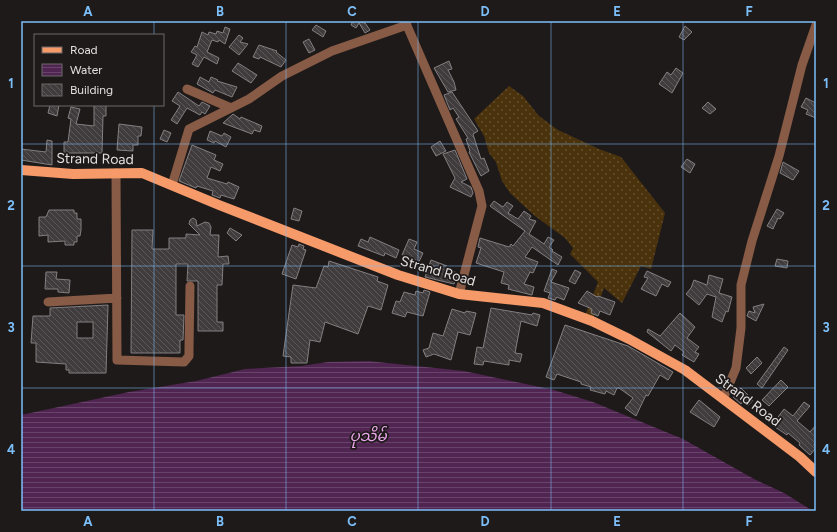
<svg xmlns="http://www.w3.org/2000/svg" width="837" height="532" viewBox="0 0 837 532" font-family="Figtree,'Noto Sans Myanmar',sans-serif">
  <defs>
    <pattern id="grass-dots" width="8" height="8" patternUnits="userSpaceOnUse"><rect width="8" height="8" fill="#4a320c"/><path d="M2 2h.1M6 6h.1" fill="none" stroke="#644f2f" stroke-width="1.8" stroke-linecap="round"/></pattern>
    <pattern id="water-rules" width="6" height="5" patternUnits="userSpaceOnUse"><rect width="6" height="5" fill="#502551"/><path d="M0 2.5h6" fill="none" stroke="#69446a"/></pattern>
    <pattern id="building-back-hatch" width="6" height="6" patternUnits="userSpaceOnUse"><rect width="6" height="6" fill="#403b3d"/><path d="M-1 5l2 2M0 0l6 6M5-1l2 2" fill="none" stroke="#5b5759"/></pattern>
  </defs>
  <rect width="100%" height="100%" fill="#1f1a1a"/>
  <!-- grass -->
  <path fill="url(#grass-dots)" d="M 509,86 L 523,96 L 539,116 L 558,130 L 599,149 L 621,157 L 665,213 L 651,269 L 641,266 L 622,303 L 604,288 L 592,321 L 584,318 L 598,282 L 570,254 L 573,248 L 565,238 L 535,216 L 510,193 L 502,181 L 496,162 L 489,153 L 484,136 L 474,119 Z"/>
  <!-- water -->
  <path fill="url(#water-rules)" d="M 368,361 L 464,371 L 554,390 L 593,402 L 683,439 L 754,479 L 784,493 L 813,511 L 21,511 L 21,415 L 129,392 L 196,381 L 245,369 L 301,366 L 328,362 Z"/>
  <!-- building -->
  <path fill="url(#building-back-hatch)" stroke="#837e80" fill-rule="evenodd" d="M 353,21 L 365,23 L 370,30 L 365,33 L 359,23 L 356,28 L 351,25 Z
    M 316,25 L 326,31 L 323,37 L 312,30 Z
    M 685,26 L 692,32 L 684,40 L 679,37 Z
    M 225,27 L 230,29 L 225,44 L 219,40 L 218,42 L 212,40 L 207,52 L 219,58 L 217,64 L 204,57 L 198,67 L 192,64 L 197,55 L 191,52 L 195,46 L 197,47 L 202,32 L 208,35 L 209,32 L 216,34 L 217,31 L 223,33 Z
    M 239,35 L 243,38 L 240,42 L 248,44 L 239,55 L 229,47 Z
    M 309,39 L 315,50 L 309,53 L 303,42 Z
    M 259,45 L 277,51 L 276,52 L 286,60 L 281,67 L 260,57 L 259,59 L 253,57 Z
    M 449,61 L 452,69 L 448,70 L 454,82 L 456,90 L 448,92 L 434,68 Z
    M 238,63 L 257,75 L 251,83 L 232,71 Z
    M 676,68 L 683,73 L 672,93 L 659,84 L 667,72 L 671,75 Z
    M 200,77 L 209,82 L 211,77 L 218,80 L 217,81 L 237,87 L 232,97 L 215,90 L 213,93 L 197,84 Z
    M 178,92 L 199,106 L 202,102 L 210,106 L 205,114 L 202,112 L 200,115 L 187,108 L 177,124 L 171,120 L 180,106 L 172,101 Z
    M 452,92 L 478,131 L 473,134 L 477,147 L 481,159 L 484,158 L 489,171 L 481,176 L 469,152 L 470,151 L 466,139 L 468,138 L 456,119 L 459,117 L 453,108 L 450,110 L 444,95 Z
    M 806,98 L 816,103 L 816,118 L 806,114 L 808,110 L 801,107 Z
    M 708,102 L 716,109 L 710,114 L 702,108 Z
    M 50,105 L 59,105 L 57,116 L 48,113 Z
    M 94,105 L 106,105 L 106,116 L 103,116 L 102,153 L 64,153 L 64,142 L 68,142 L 71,119 L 68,118 L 71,107 L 80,109 L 76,124 L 94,126 Z
    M 233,114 L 240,119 L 241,117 L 262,126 L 260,132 L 254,130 L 252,134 L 223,123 Z
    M 119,124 L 142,127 L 141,136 L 138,136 L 138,145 L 133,145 L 133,151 L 117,150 Z
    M 164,130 L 171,133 L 167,142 L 160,139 Z
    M 210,131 L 222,136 L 224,133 L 231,137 L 226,147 L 215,141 L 214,143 L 207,140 Z
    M 47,140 L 52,141 L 52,165 L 21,160 L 21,149 L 46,152 Z
    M 440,141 L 446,151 L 436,156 L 431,147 Z
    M 192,145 L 216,155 L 214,160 L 223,164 L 220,171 L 211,167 L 207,178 L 227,184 L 228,182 L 239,187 L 234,199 L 221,195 L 220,198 L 212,195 L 213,191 L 197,186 L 196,188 L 179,181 Z
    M 455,150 L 467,179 L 461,182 L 471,187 L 473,193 L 471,197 L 450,187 L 455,178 L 443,154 Z
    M 687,159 L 695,164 L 690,173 L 681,167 Z
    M 783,162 L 799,171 L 793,180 L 780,173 Z
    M 494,201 L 503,207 L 507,202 L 513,206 L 508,213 L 518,219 L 524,211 L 531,216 L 529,219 L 536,221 L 529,234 L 544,244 L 548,237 L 554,240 L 549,247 L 553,250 L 552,251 L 562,257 L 558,265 L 532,247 L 525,257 L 538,262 L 533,273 L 530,272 L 524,284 L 534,287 L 532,295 L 508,289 L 509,285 L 501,283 L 504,272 L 476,263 L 481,248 L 478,247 L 480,238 L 509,247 L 511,244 L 513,246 L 525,231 L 490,206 Z
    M 294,208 L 302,211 L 299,221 L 291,219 Z
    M 777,209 L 784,213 L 780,219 L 778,218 L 773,229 L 767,226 Z
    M 49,210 L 74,210 L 74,213 L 77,213 L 77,219 L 81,219 L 81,230 L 80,236 L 77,236 L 77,242 L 74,242 L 74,245 L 65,245 L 65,241 L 48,242 L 48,235 L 39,236 L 39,217 L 46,217 Z
    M 193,218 L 196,220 L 197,226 L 205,222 L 209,223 L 211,227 L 210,235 L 219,235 L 218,257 L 228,256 L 229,264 L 223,264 L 222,285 L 217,285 L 217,322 L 223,322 L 223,331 L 198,331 L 198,281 L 187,281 L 188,264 L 176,264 L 176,315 L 184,315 L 183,340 L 180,340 L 180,353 L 131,353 L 132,230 L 153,230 L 152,249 L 169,249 L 169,238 L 186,238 L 186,234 L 200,235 L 189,224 L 190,220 Z
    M 230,228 L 242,235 L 236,241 L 227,233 Z
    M 370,237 L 399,250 L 396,258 L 385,253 L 384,256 L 358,246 L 361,239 L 368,242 Z
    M 409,239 L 417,242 L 414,249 L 423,253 L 417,266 L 409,262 L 410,259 L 402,255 Z
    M 299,244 L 304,246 L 303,249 L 306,250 L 296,279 L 282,274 L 292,245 L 298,247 Z
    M 777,259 L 788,261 L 787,268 L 775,266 Z
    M 431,260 L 447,266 L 446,270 L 458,273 L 454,284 L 425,277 Z
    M 329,261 L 378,277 L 377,281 L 388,285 L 381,310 L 368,306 L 358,334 L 325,322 L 320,342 L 310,340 L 307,363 L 291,363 L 291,357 L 283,356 L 293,285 L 316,288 L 324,266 L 328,267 Z
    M 552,269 L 557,271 L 551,282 L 569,288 L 564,300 L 557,297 L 555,300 L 548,298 L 550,293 L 544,291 Z
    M 575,270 L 581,273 L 575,284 L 569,281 Z
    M 647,271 L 671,282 L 668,287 L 662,284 L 656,296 L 641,289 L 648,278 L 644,277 Z
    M 46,272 L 57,272 L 56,279 L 70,280 L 69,293 L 58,292 L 58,289 L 45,289 Z
    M 709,275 L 723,279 L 719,293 L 732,297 L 728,312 L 726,311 L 722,322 L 712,317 L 716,297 L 707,294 L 699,305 L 686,294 L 691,288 L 694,280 L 707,285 Z
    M 424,290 L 430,292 L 423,316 L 407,312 L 405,317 L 392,313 L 396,301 L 400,302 L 404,292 L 415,295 L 416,291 L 423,293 Z
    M 587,291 L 597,297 L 598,296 L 615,302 L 610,315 L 600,311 L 598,316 L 591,313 L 592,309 L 578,303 Z
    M 764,304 L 756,321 L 747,316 L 749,311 L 755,313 L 753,307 Z
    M 108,305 L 106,373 L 69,373 L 69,370 L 66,370 L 66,364 L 36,362 L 36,343 L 31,343 L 33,316 L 50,316 L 50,308 ZM 77,322 L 93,322 L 93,338 L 77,338 Z
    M 491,308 L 532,315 L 533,313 L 540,315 L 537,326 L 521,321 L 515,353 L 522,354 L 520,362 L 509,360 L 509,365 L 484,361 L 483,365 L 474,364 L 477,347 L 483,348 Z
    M 452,309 L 465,313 L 466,311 L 476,313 L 470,335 L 458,332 L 451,360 L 434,354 L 426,357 L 423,350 L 429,348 L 433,333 L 443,336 Z
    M 680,313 L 695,327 L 687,338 L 699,347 L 695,352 L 699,354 L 694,362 L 682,355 L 684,352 L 675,345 L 671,351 L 647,332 L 648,329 L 660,336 Z
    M 565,325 L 628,346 L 673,372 L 668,380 L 660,375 L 648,396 L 646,395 L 636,416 L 625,408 L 633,398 L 619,388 L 617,388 L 614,395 L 606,391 L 605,394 L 590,390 L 591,387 L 581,384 L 581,382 L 557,374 L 554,380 L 546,377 Z
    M 784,347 L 788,350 L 762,388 L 757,384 Z
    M 757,357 L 762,363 L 751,374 L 746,368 Z
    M 781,380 L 788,387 L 769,406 L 762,400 Z
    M 741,388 L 753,400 L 748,406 L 743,401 L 741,404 L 733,397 Z
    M 699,400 L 720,417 L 714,427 L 690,412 Z
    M 804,402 L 810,406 L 797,421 L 810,432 L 816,425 L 816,442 L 814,445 L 816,448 L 810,455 L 799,445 L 800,443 L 788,433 L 787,435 L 772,425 L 784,409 L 793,416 Z"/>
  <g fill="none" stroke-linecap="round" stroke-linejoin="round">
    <!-- minor -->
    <path stroke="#875b45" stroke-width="9" d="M 405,21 L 479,191 L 482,206 L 459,294
      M 187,89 L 231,108
      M 116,173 L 117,360 L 184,362 L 189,356 L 189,349 L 190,286
      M 172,185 L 189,129 L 249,99 L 282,76 L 332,51 L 407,25
      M 48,302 L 117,298
      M 723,399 L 736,368 L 741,328 L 741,285 L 752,241 L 779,156 L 802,65 L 816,25"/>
    <!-- major -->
    <path stroke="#f69a6a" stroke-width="10" d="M 21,170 L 73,174 L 142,173 L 219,205 L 398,275 L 459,294 L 543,303 L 592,321 L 629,339 L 685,370 L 800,457 L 816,472"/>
  </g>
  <!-- grid -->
  <path fill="none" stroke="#7bbef8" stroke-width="1" stroke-opacity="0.55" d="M 154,21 L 154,35M 286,21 L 286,511M 418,21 L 418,511M 551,21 L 551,511M 683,21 L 683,511M 154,105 L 154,511M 21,144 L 816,144M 21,266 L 816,266M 21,388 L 816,388"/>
  <g text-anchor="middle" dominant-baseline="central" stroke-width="3.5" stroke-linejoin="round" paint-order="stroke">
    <!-- street labels -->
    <g font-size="14" fill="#e2dfdf" stroke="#1f1a1a">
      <text transform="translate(95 159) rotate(1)">Strand Road</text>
      <text transform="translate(438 271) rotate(16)">Strand Road</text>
      <text transform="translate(748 400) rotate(37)">Strand Road</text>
    </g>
    <!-- water labels -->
    <g font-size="15" font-style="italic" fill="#eca8ec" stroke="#1f1a1a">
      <text x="368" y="436">ပုသိမ်</text>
    </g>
  </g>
  <!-- border -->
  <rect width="837" height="532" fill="none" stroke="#1f1a1a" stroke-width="44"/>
  <!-- legend -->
  <rect x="34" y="34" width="130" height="72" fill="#1f1a1a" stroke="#6d6969"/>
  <rect x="42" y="47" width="20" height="6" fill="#f69a6a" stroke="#6d6969"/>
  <text x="70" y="54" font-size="12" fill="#e2dfdf">Road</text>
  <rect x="42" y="64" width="20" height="12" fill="url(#water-rules)" stroke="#6d6969"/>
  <text x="70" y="74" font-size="12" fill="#e2dfdf">Water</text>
  <rect x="42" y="84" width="20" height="12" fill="url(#building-back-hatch)" stroke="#6d6969"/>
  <text x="70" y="94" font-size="12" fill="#e2dfdf">Building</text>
  <rect x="22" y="22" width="793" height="488" fill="none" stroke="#7bbef8" stroke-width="1.5"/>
  <g font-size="13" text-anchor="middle" font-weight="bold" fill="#7bbef8">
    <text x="88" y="16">A</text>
    <text x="220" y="16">B</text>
    <text x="352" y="16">C</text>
    <text x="485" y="16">D</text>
    <text x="617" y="16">E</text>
    <text x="749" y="16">F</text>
    <text x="11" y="88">1</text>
    <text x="826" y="88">1</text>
    <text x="11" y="210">2</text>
    <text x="826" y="210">2</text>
    <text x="11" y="332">3</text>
    <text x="826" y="332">3</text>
    <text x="11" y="454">4</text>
    <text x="826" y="454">4</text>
    <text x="88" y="526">A</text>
    <text x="220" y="526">B</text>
    <text x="352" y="526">C</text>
    <text x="485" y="526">D</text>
    <text x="617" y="526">E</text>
    <text x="749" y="526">F</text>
  </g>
</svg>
